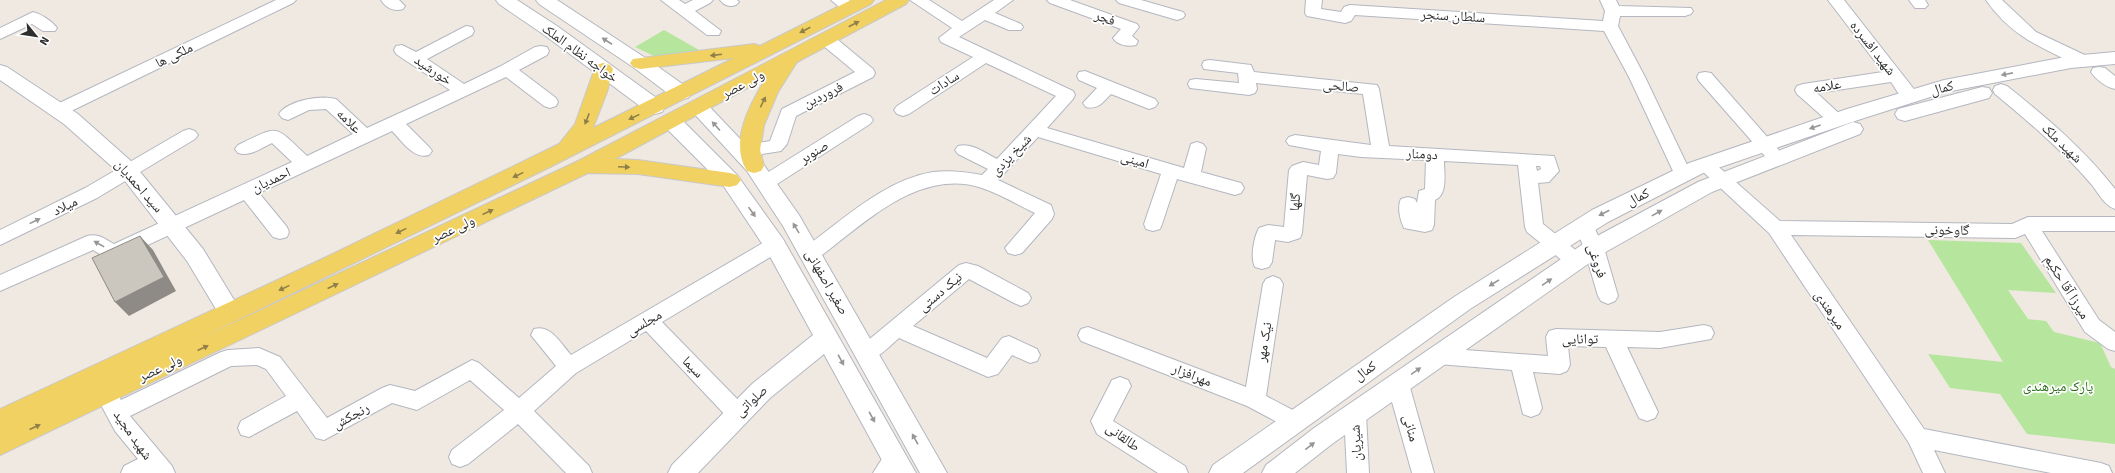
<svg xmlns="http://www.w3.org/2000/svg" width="2115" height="473" viewBox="0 0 2115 473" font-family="Signika,'Noto Naskh Arabic',sans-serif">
  <rect width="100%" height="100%" fill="#efe9e1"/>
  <!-- green -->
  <path fill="#b6e59e" d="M 664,30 L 699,50 L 656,57 L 635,47 Z
    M 1928,240 L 2021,243 L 2056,293 L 2008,290 L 2028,319 L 2046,321 L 2054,332 L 2100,343 L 2111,367 L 2115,369 L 2115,444 L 2027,434 L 2000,394 L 1950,388 L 1928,354 L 2003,362 Z"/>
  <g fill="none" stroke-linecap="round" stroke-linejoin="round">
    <!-- street casing -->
    <g stroke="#b4b7c1" stroke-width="2">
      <path id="street" d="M 276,0 L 296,0 L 293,3 L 65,114 L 59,116 L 53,114 L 50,110 L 53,106 Z
        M 381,0 L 399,0 L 405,6 L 403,9 C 394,12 386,8 381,0 Z
        M 661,0 L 679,0 L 685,4 L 693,0 L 713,0 L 710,3 L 695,11 L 721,31 L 719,35 L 707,35 Z
        M 720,0 L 737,0 L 739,2 L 736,5 C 729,7 725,6 720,0 Z
        M 831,0 L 849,0 L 858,8 L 856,11 L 844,11 Z
        M 910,0 L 929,0 L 962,21 L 994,0 L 1013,0 L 995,13 L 1021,24 L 1023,27 L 1021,30 L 1009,30 L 985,20 L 959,37 L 1073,91 L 1075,95 L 1073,99 L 1047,128 L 1184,168 L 1191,144 L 1197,142 L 1203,144 L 1206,148 L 1201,172 L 1241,183 L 1244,188 L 1241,193 L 1235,195 L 1177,179 L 1162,224 L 1160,229 L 1153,231 L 1146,229 L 1144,224 L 1161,174 L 1038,137 L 998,180 L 1051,205 L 1054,214 L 1052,219 L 1022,253 L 1015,255 L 1008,253 L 1005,248 L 1035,213 C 1018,205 1000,194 982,188 C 919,167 864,224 818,258 L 811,260 L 804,258 L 801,253 L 804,248 C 843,220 884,180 933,172 C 949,170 966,172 982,175 L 988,169 L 958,154 L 955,150 L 958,146 C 971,142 985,153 997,159 L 1056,96 L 986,63 L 909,114 L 903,116 L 897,114 L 894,110 L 897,106 L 973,57 L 941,42 L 939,38 L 952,28 Z
        M 1047,0 L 1070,0 L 1137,24 L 1139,27 L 1132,36 L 1138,41 L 1136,45 C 1128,47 1117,45 1113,38 L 1121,29 L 1050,3 Z
        M 1116,0 L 1141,0 L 1183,12 L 1185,15 L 1183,18 L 1177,20 L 1119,3 Z
        M 1306,0 L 1322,0 L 1321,9 L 1341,12 L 1344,7 L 1350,5 L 1603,21 L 1605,11 L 1600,0 L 1616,0 L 1619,6 L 1691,8 L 1693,11 L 1691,14 L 1685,16 L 1620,16 L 1618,26 L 1645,77 L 1688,167 L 1685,171 L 1679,173 L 1673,171 L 1629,77 L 1604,31 L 1355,15 L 1351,21 L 1345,23 L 1307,16 L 1305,13 Z
        M 1828,0 L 1844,0 L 1917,93 L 1919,97 L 1917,101 C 1903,105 1898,92 1891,82 L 1817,93 L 1846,120 L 1843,124 L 1837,126 L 1831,124 L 1797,94 L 1795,90 L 1797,86 L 1803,84 L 1883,72 Z
        M 1909,0 L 1925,0 L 1928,5 L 1925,8 L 1915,8 Z
        M 1986,0 L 2002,0 L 2036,32 L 2089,57 L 2091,61 L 2089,65 L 2083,66 L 2077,65 C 2040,47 2011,36 1986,0 Z
        M 33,12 C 41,14 52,21 57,28 L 55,31 L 43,31 L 32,24 L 0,39 L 0,28 Z
        M 466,26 L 472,27 L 474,31 L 472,35 L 427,59 L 464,84 L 501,66 L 535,47 L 541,46 L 547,47 L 549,51 L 547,55 L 519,70 L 556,98 L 558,102 L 556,106 L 550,108 L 544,106 L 506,77 L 406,124 L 429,147 L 432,151 L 429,155 C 414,160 402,141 392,131 L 259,193 L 287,227 L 289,232 L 287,237 L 280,239 L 273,237 L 244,200 L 120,258 C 109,262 102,255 93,250 L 0,291 L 0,275 L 87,236 C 98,233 105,239 114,244 L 292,162 L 272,143 C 261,148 250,157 238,153 L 235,149 L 238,145 C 280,125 273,124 307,156 L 353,134 L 326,109 L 309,110 L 288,120 L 282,118 L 279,114 C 288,100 321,95 336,99 L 367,128 L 450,90 L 396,54 L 394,50 L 396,46 L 402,45 L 416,52 Z
        M 826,34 L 832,35 L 873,69 L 875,73 L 873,77 L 796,116 L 787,144 L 781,151 L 749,156 L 743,154 L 740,150 L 743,146 L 770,141 L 782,109 L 855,72 L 820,43 L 818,39 L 820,35 Z
        M 1210,60 L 1251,65 L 1254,72 L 1377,85 L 1379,89 L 1389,146 L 1554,156 L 1559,171 L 1549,182 L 1538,183 L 1543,224 L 1583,256 L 1586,261 L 1583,266 L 1576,268 L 1569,266 L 1527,232 L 1525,227 L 1518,165 L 1444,161 C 1444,173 1448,195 1435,200 L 1434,225 L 1432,230 L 1425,232 L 1404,228 C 1400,220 1397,207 1401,199 L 1408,197 L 1415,199 L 1417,203 L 1419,191 L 1425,189 L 1426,160 L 1361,157 L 1338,154 L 1336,173 L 1333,178 L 1327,179 L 1307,175 L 1302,233 L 1300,238 L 1288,242 L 1275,240 L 1272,262 L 1269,267 L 1262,269 L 1255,267 C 1250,258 1254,237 1259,228 L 1268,225 L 1284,227 L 1289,170 L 1292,166 L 1303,162 L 1319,165 L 1321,151 L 1289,145 L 1286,141 L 1289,137 L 1295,135 L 1371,145 L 1363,94 L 1256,83 L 1257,89 L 1255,93 L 1249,95 L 1190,88 L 1188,84 L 1190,80 L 1196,79 L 1239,83 L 1238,73 L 1204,69 L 1202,65 L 1204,61 ZM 1536,166 L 1540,166 L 1541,169 L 1537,171 Z
        M 2099,67 L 2105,68 L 2115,76 L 2115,89 C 2106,87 2096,80 2091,72 L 2093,68 Z
        M 1085,71 L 1155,99 L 1158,103 L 1155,107 L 1149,109 L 1111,94 C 1103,102 1098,110 1086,107 L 1083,103 L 1097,88 L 1079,80 L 1077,76 L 1079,72 Z
        M 1705,72 L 1711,73 L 1783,155 L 1786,159 L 1783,163 L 1777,165 L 1771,163 L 1699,81 L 1697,77 L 1699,73 Z
        M 2001,84 L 2007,86 C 2046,117 2084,149 2115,189 L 2115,209 C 2104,205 2099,194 2092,185 C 2063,151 2029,122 1995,94 L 1993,90 L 1995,86 Z
        M 864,114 L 870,116 L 873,120 L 870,124 L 771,188 L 765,189 L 759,188 L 756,183 L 759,178 L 858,116 Z
        M 189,129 L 195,131 L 198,135 L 195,139 L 97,198 L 0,245 L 0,230 L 85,188 L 183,131 Z
        M 1706,159 L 1712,161 L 1780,221 L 2012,224 L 2028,217 L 2115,217 L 2115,231 L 2042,231 L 2099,320 L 2115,332 L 2115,351 L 2108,349 L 2085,332 L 2025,234 L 2015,238 L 1791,235 L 1924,429 L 2101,463 L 2109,466 L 2112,473 L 2051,473 L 1934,450 L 1945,473 L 1923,473 L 1909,443 L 1769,233 L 1700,169 L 1697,165 L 1700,161 Z
        M 1584,219 L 1591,221 L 1604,248 L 1618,296 L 1615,301 L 1608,304 L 1601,301 L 1598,296 L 1584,248 L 1575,226 L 1577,221 Z
        M 775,238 L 782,240 L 785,245 L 782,250 L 662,322 L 745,407 L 748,413 L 745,419 L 737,422 L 729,419 L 646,331 L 576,373 L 534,411 L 589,466 L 592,473 L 566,473 L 518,424 L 468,464 L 460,467 L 452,464 L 449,457 L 452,450 L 504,410 L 470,380 L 417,410 L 392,403 L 324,440 L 316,438 L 297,411 L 249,437 L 241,435 L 238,428 L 241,421 L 286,396 L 266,369 L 257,365 L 231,366 L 130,416 L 172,466 L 175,473 L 121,473 L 124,466 L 138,459 L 115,431 L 99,401 L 102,395 L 110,392 L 118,395 L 121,400 L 221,352 L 228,350 L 259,348 L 280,357 L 327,418 L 382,388 L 390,385 L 415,391 L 472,360 L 479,363 L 519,398 L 556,366 L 531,335 L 534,329 C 551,324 561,344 571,355 L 768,240 Z
        M 966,263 L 978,266 L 1028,293 L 1031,298 L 1028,303 L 1021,306 L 1014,303 L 969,279 L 913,326 L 987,358 L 1002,338 L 1009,336 L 1037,349 L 1040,355 L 1037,361 L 1030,363 L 1012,355 L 998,374 L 988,377 L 899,338 C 888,347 875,364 860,359 L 857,353 L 860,347 L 959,265 Z
        M 1273,276 L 1280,279 L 1283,284 L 1266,396 L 1302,415 L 1305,422 L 1302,429 L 1294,431 L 1247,406 L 1081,341 L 1078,335 L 1081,329 L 1088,327 L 1246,387 L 1263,284 L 1266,279 Z
        M 1704,325 L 1711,327 L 1714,333 L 1711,339 L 1660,348 L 1627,347 L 1658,412 L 1655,418 L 1647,421 L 1639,418 L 1606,347 L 1568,346 L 1570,365 L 1567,371 L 1560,374 L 1533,372 L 1542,408 L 1539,414 L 1531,417 L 1523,414 L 1512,370 L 1438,364 L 1431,362 L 1428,356 L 1431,350 L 1438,348 L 1548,356 L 1546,337 L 1549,331 L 1556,329 L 1660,332 Z
        M 1398,375 L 1405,378 L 1409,384 L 1434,473 L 1412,473 L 1387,384 L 1391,378 Z
        M 1120,377 L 1128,380 L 1131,386 L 1113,421 L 1185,466 L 1188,473 L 1158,473 L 1097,434 L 1091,421 L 1112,380 Z
        M 1355,405 L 1363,408 L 1366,414 L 1369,473 L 1347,473 L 1344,414 L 1347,408 Z
        M 895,448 L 903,451 L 906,458 L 897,473 L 873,473 L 887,451 Z"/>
    </g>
    <!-- secondary casing -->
    <g stroke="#b4b7c1" stroke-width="2">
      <path id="secondary" d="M 496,0 L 517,0 L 557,26 L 662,102 L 665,107 L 662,112 L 655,114 L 648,112 L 543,34 L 499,4 Z
        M 536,0 L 557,0 L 647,59 L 688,88 L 691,93 L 688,98 L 681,99 L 674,98 L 633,67 L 539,4 Z
        M 2115,52 L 2115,64 L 2071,68 L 1946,92 L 1861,119 L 1703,173 L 1608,222 L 1470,309 L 1243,473 L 1209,473 L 1213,465 L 1454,297 L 1592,210 L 1689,163 L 1847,109 L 1944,80 L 2071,56 Z
        M 0,65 L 7,67 L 78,114 L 132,162 L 203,249 L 242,313 L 238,319 L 230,322 L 222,319 L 187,261 L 118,172 L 64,124 L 0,80 Z
        M 1982,87 L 1989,88 L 1992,93 L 1989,98 L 1905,121 L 1898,119 L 1895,114 L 1898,109 Z
        M 698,100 L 705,102 L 761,161 L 799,215 L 947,473 L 920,473 L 783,226 L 747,171 L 688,107 L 691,102 Z
        M 671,114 L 678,116 L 737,175 L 783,239 L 916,473 L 889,473 L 824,354 L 770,398 L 698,473 L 668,473 L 672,465 L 752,384 L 813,335 L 767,251 L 723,185 L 664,126 L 661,121 L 664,116 Z
        M 1853,122 L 1860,124 L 1863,129 L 1860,134 L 1712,192 L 1602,254 L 1332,444 L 1295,473 L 1262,473 L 1266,465 L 1314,428 L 1586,242 L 1698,182 Z"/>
    </g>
    <!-- primary casing -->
    <g stroke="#c9c9c9" stroke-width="2">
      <path id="primary" d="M 851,0 L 874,0 L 871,4 L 550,167 L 197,340 L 578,161 L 886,0 L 909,0 L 906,4 L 797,62 L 778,92 L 764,125 L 760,150 L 764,166 L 761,171 L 754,173 L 747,171 C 729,142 750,104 766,78 L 615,159 L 638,160 L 730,173 L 737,175 L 741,180 L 737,185 L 730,187 L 638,174 L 588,173 L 0,455 L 0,432 L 2,431 L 0,432 L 0,409 L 318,261 L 559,144 L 575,124 L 596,65 L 603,63 L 610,65 L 613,69 L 607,92 L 593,128 L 734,58 L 640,69 L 633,67 L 630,63 L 633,59 L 754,44 L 760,46 Z"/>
    </g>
    <!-- street -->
    <use href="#street" fill="#fff" fill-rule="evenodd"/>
    <!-- secondary -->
    <use href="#secondary" fill="#fff" fill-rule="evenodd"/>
    <!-- primary -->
    <use href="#primary" fill="#f2d163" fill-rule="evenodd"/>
  </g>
  <!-- shaded-wall -->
  <path fill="#8e8b86" d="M 140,236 L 153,250 L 176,291 L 129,316 L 115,302 Z"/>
  <!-- building -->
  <path fill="#cbc7bf" stroke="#8e8b86" d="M 140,236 L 164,277 L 115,302 L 92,258 Z"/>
  <!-- one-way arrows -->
  <defs><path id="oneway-solid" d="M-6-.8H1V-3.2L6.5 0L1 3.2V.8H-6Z"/></defs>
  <g fill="#908048">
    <use href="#oneway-solid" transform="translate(854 24) rotate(-28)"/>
    <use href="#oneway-solid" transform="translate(805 30) rotate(153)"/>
    <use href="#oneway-solid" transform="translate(716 55) rotate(173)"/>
    <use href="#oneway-solid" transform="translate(763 102) rotate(-64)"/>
    <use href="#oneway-solid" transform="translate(634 117) rotate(154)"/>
    <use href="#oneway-solid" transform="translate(587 119) rotate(111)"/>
    <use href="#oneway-solid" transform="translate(624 167) rotate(2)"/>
    <use href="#oneway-solid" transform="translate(518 175) rotate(154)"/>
    <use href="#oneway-solid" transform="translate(488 212) rotate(-25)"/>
    <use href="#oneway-solid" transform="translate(401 231) rotate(154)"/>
    <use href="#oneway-solid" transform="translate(333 286) rotate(-25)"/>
    <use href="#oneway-solid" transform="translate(284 288) rotate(154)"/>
    <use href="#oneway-solid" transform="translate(203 348) rotate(-25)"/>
    <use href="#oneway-solid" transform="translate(35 427) rotate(-25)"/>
  </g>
  <g fill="#969696">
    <use href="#oneway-solid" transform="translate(607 41) rotate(-147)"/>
    <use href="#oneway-solid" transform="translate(2007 74) rotate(169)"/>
    <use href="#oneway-solid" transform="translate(716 126) rotate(-132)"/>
    <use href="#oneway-solid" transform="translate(1815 127) rotate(161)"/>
    <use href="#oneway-solid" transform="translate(752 212) rotate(55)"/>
    <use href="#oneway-solid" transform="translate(1604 213) rotate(153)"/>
    <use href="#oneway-solid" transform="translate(1657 213) rotate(-29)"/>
    <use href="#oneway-solid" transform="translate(35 221) rotate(-26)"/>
    <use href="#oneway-solid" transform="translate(796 228) rotate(-121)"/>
    <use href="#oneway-solid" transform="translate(99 244) rotate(-151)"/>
    <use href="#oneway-solid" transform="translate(1547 282) rotate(-34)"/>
    <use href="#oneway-solid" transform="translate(1494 283) rotate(148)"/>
    <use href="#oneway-solid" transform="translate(841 360) rotate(61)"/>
    <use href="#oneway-solid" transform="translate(1416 371) rotate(-35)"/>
    <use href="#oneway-solid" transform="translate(872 417) rotate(61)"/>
    <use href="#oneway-solid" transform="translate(915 439) rotate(-119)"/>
    <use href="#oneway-solid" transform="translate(1310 446) rotate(-38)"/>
  </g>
  <g text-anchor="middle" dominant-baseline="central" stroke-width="3.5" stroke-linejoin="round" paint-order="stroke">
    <!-- street labels -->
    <g font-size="14" fill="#2e2e2e" stroke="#fff">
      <text transform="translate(1453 16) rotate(3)">سلطان سنجر</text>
      <text transform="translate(1105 18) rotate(19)">فجر</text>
      <text transform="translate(1873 48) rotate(52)">شهید افسرده</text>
      <text transform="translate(580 53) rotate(36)">خواجه نظام الملک</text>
      <text transform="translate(174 55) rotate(-26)">ملکی ها</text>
      <text transform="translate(433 70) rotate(34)">خورشید</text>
      <text transform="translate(944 83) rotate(-33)">سادات</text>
      <text transform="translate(743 84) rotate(-28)">ولی عصر</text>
      <text transform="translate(1341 86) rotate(5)">صالحی</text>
      <text transform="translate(1827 86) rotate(-9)">علامه</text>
      <text transform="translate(1942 88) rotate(-14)">کمال</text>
      <text transform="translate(823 95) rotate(-26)">فروردین</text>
      <text transform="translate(349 121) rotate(44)">علامه</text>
      <text transform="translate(2062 143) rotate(44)">شهید ملک</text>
      <text transform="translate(814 152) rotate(-32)">صنوبر</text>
      <text transform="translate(1422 154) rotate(3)">دومنار</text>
      <text transform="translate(1011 155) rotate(-46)">شیخ یزدی</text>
      <text transform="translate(1135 160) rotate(17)">امینی</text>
      <text transform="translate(271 180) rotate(-25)">احمدیان</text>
      <text transform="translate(139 186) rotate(49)">سید احمدیان</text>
      <text transform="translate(1638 197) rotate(-26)">کمال</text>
      <text transform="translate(1295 202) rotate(-85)">گلها</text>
      <text transform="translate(65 206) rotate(-26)">میلاد</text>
      <text transform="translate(453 229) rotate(-25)">ولی عصر</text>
      <text transform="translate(1947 230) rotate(1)">گاوخونی</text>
      <text transform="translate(1597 261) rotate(72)">فروغی</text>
      <text transform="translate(827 282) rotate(60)">صغیر اصفهانی</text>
      <text transform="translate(2067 287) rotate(58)">میرزا آقا حکیم</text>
      <text transform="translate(940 292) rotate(-40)">نیک دستی</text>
      <text transform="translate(1830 310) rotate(56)">میرهندی</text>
      <text transform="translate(644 323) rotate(-30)">مجلسی</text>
      <text transform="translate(1580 339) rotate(-1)">توانایی</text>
      <text transform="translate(1264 342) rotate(-81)">نیک مهر</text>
      <text transform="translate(693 367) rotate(46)">سیما</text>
      <text transform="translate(160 368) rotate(-25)">ولی عصر</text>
      <text transform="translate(1365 371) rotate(-35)">کمال</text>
      <text transform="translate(1192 375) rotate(21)">مهرافزار</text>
      <text transform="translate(751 401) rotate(-43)">صلواتی</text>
      <text transform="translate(351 416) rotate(-29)">رنجکش</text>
      <text transform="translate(1411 428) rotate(75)">منانی</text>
      <text transform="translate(133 435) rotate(55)">شهید مجید</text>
      <text transform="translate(1123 437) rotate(36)">طالقانی</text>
      <text transform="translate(1356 443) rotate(-93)">شیریان</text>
    </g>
    <!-- park labels -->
    <g font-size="14" fill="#2c6e1b" stroke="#fff">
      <text x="2058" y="386">پارک میرهندی</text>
    </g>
  </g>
  <!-- north arrow -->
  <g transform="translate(36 36) rotate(120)" stroke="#ffffff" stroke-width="3" paint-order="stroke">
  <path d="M0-3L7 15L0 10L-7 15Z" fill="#2e2e2e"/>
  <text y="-6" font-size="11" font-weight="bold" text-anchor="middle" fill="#2e2e2e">N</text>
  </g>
</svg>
